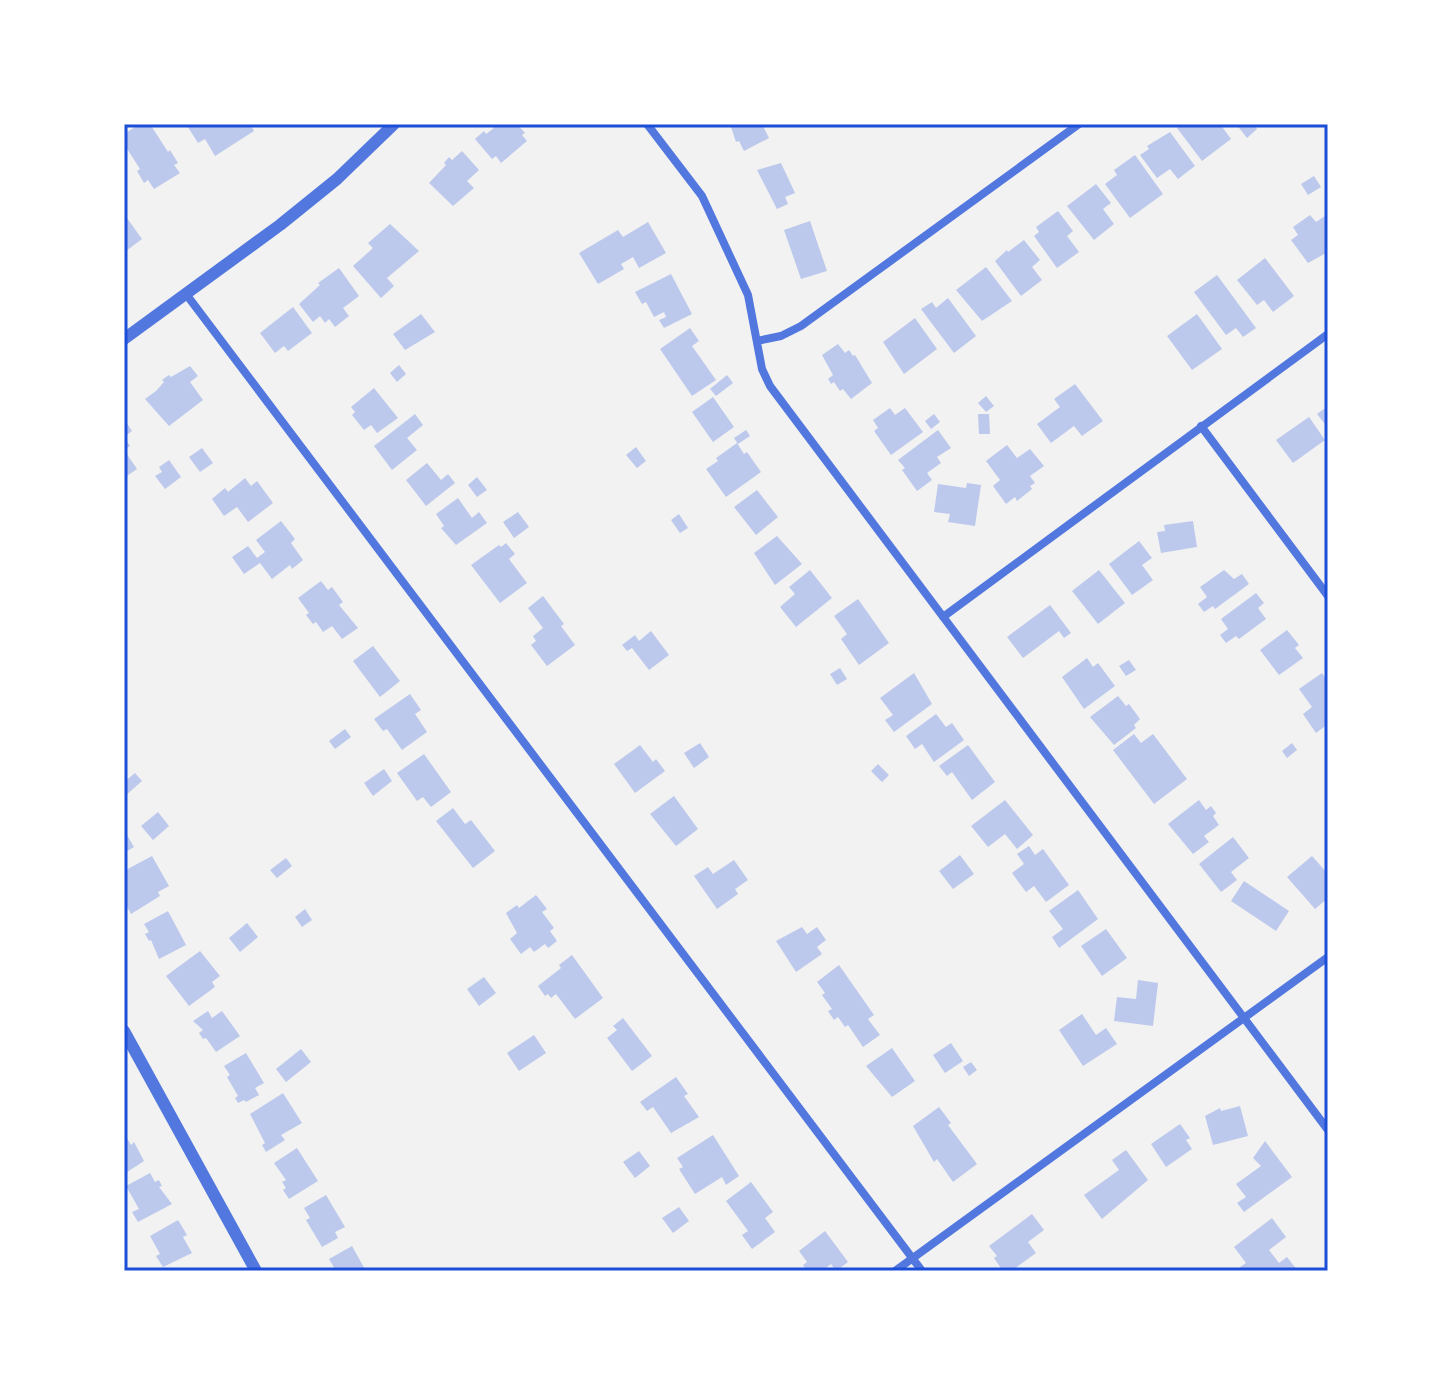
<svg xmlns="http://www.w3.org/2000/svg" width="1452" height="1395" viewBox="0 0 1452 1395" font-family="'Fira Sans',sans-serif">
  <rect width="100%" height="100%" fill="#f2f2f2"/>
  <!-- building -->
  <path fill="#bdc9ec" d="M 140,124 L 150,124 L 168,152 L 170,150 L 178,163 L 174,165 L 180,173 L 154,189 L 148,180 L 144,183 L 137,171 L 140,169 L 124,144 L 124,134 Z
    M 186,124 L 250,124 L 254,131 L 215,156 L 205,139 L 198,143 Z
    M 491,124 L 517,124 L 525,133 L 522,135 L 527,141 L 501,163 L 496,156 L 492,159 L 475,139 L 484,131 L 486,134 L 494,128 Z
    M 730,124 L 762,124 L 769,138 L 744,151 L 739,141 L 736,142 Z
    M 1182,124 L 1220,124 L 1231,139 L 1202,161 L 1177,128 Z
    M 1236,124 L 1253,124 L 1257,129 L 1247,138 Z
    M 1170,132 L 1195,166 L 1178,179 L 1170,169 L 1157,178 L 1140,155 L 1149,149 L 1147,146 Z
    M 462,151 L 479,170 L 467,181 L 474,188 L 453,206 L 429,183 L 446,165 L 444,163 L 449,157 L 452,160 Z
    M 1135,155 L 1163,194 L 1130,218 L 1105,184 L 1117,175 L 1114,170 Z
    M 781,163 L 795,193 L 785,197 L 788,204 L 777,209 L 757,170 Z
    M 1314,176 L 1321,187 L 1308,195 L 1301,184 Z
    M 1096,184 L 1111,203 L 1103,209 L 1114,224 L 1094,240 L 1067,206 Z
    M 1058,211 L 1073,231 L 1067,236 L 1079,252 L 1057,268 L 1034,236 L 1039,232 L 1036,227 Z
    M 124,214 L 142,239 L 126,251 L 124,247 Z
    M 1328,214 L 1328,252 L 1308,263 L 1291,240 L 1298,235 L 1293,227 L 1310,215 L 1316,222 Z
    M 810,221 L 827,271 L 801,279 L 784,230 Z
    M 648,222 L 666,253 L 639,268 L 633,257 L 621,264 L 624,269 L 598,284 L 579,253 L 618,230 L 623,237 Z
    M 390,224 L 419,251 L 387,278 L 394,286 L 381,298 L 353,266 L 373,248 L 368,243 Z
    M 1024,240 L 1040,260 L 1032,267 L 1042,280 L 1021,296 L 995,261 L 1007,250 L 1008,252 Z
    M 1265,258 L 1294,296 L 1273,312 L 1264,300 L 1257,305 L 1237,280 Z
    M 986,267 L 1012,301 L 982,321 L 956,290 Z
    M 339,268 L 359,296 L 343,308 L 349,316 L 335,327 L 329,319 L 325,323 L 320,316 L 313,322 L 299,304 L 320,285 L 318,283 Z
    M 671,274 L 692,314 L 664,328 L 659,320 L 666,317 L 664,312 L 654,317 L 646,302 L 642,304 L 635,292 Z
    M 1217,275 L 1256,328 L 1243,337 L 1236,328 L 1226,335 L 1194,292 Z
    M 948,298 L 976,336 L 954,353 L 921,309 L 932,302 L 936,308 Z
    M 293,307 L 312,333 L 288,351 L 284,346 L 275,353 L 260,333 Z
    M 421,314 L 435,332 L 405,350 L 393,334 Z
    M 1197,314 L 1222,349 L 1192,370 L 1167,336 Z
    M 915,318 L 937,349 L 904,374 L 883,342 Z
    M 690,328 L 699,341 L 692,346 L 716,380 L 692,396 L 660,349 Z
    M 838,344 L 845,353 L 849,350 L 853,356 L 855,355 L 872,383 L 851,399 L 843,389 L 840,391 L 834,382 L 831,384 L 828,379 L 833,375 L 822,355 Z
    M 399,365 L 406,374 L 397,382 L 390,373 Z
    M 190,366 L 198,376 L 190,382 L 203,400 L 169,426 L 145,399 L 156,391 L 164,382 L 162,380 L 169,375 L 171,377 Z
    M 727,375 L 733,383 L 716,396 L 710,389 Z
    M 1075,384 L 1103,421 L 1082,436 L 1074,426 L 1051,443 L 1037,424 L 1060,407 L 1054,399 Z
    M 374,388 L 398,418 L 377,433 L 371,425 L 364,430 L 352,415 L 355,412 L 351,407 Z
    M 986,396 L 994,406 L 986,412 L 978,403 Z
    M 713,397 L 734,427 L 713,442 L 692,412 Z
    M 1328,406 L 1328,428 L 1317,414 Z
    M 890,408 L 895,415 L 905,408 L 923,432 L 891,455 L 874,431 L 878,428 L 873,420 Z
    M 415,414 L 423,425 L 407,438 L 417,450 L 392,470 L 374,446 Z
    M 934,414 L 940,422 L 931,429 L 925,421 Z
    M 978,414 L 989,414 L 990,434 L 979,434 Z
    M 1309,417 L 1325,440 L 1293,463 L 1276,440 Z
    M 124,419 L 132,431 L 124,437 L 130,446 L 124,450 L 137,469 L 124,478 Z
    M 746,430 L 750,436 L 738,444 L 734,438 Z
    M 938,430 L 951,448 L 937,457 L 941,463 L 927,473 L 932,480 L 917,491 L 902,470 L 905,468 L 898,460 Z
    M 737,443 L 744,454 L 747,452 L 761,472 L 726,497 L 706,469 L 718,461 L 716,458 Z
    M 1007,445 L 1017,458 L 1030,449 L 1044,466 L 1030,476 L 1035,483 L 1030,486 L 1032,489 L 1017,501 L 1015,497 L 1006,504 L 993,486 L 1000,480 L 986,461 Z
    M 636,447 L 646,461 L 637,468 L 626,455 Z
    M 202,448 L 213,463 L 200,472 L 189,457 Z
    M 169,460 L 181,477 L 165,489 L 155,476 L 162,472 L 159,467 Z
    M 427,463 L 441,480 L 448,474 L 455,483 L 426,506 L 406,480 Z
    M 477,477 L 487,490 L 477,497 L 468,485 Z
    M 245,478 L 251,486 L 257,481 L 273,503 L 248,522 L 237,507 L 224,516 L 212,499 L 225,488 L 228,492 Z
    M 967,483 L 981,485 L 975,526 L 948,522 L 950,514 L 934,512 L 938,484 L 966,488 Z
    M 757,490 L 778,517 L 756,535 L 734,507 Z
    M 458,498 L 472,518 L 479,512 L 487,523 L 456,545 L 441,528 L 444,526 L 436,514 Z
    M 518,512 L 529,527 L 514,538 L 503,522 Z
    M 679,514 L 688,528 L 680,533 L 671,520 Z
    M 281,521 L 295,539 L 291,543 L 303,560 L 292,569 L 290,565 L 272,579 L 260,563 L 244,574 L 232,557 L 248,546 L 257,558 L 265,552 L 256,540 Z
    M 1193,521 L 1197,547 L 1161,553 L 1157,532 L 1165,531 L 1164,525 Z
    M 777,536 L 802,564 L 775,585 L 754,553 Z
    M 1139,541 L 1152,558 L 1142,565 L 1153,580 L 1132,595 L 1109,564 Z
    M 506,543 L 515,554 L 509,559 L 527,583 L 500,603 L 471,565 L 499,545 L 501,547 Z
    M 810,570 L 832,598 L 796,627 L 780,607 L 795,594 L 789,587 Z
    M 1099,570 L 1125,603 L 1098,624 L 1072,591 Z
    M 1224,570 L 1234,579 L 1242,574 L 1249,584 L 1215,609 L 1213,606 L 1204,612 L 1198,604 L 1207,597 L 1200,587 Z
    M 321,581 L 328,590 L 332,587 L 343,602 L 339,605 L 358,628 L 342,639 L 332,626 L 323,632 L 316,622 L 313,624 L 306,615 L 309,613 L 298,598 Z
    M 1256,593 L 1264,603 L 1258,608 L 1266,619 L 1239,639 L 1236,636 L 1226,643 L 1220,635 L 1228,629 L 1221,619 Z
    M 543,596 L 564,624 L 561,626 L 575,645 L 547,666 L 531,645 L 536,641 L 533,636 L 543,628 L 528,608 Z
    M 858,599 L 889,643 L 859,665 L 841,639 L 847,634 L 834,616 Z
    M 1050,605 L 1071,633 L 1064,638 L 1059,631 L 1023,658 L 1007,637 Z
    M 1287,630 L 1299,645 L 1295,648 L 1303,658 L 1279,675 L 1260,650 Z
    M 651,631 L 669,655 L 649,670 L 632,648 L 627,651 L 622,645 L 635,635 L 639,641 Z
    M 373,646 L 400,681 L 380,697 L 353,661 Z
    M 1087,658 L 1093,667 L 1098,663 L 1115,686 L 1084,709 L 1062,677 Z
    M 1129,660 L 1136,670 L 1126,676 L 1119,666 Z
    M 840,668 L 847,679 L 837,685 L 830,674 Z
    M 914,673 L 932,704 L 894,732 L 885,720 L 893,715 L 880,698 Z
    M 1322,673 L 1328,682 L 1328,724 L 1316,733 L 1303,714 L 1312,707 L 1299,689 Z
    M 410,694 L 421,710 L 415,714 L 427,732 L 402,750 L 387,729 L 383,731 L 374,719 Z
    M 1118,696 L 1126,706 L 1129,704 L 1140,719 L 1134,725 L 1136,728 L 1114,745 L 1090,717 Z
    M 936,714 L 946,727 L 952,723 L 964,740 L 934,762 L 922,744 L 915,749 L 906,736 Z
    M 345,729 L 351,737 L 335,749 L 329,741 Z
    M 1134,734 L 1141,743 L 1153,734 L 1187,779 L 1154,804 L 1113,750 Z
    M 700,743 L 709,757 L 694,768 L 684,753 Z
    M 1292,743 L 1297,750 L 1287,758 L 1282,751 Z
    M 640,745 L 653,762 L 656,759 L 665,771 L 635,793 L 614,764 Z
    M 968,745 L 995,782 L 972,800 L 952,772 L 947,776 L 939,766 Z
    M 424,754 L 451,792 L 431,807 L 423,797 L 417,801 L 397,773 Z
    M 878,764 L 889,775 L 882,782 L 871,771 Z
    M 384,769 L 392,781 L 373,796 L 364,783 Z
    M 135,773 L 142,781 L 124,797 L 124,782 Z
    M 674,796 L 698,829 L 676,846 L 650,814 Z
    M 1005,800 L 1033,835 L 1017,849 L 1005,834 L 988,847 L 971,826 Z
    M 1199,800 L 1206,810 L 1211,806 L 1216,813 L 1213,816 L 1219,825 L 1204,836 L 1209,842 L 1193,854 L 1168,824 Z
    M 453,808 L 465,824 L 471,820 L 495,851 L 473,868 L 436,821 Z
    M 158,812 L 169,826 L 153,840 L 141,826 Z
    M 124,830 L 134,847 L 124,853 Z
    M 1233,837 L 1249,858 L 1231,872 L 1237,880 L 1221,892 L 1199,864 Z
    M 1029,846 L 1035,855 L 1043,849 L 1069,885 L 1046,902 L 1034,886 L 1026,892 L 1012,873 L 1024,864 L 1017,854 Z
    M 960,855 L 974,874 L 953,889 L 939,871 Z
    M 152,856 L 169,886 L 158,892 L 160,896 L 131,914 L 124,901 L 124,871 Z
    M 1312,856 L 1328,874 L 1328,898 L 1315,909 L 1287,877 Z
    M 286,858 L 292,866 L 277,878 L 270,870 Z
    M 734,860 L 748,880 L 735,889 L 738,894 L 717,909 L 694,876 L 708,867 L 713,874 Z
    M 1244,881 L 1289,911 L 1276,931 L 1231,901 Z
    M 1078,890 L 1098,919 L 1059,948 L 1052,937 L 1063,929 L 1049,911 Z
    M 536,895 L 547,909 L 542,912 L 554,928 L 550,931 L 557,941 L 548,948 L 545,944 L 534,952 L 530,947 L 521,954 L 510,939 L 517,933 L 506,913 L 517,905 L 519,908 Z
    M 305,909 L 312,920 L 302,927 L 295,917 Z
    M 168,911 L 186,945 L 159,959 L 151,940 L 149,941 L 145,934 L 149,932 L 144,924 Z
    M 247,923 L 258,937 L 240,952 L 229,938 Z
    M 802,927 L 807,934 L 817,927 L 826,940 L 817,947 L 822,954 L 796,972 L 776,941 Z
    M 1106,929 L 1127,958 L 1102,976 L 1081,946 Z
    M 200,951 L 220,976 L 212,982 L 215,987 L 189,1006 L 166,976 Z
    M 572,955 L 603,998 L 575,1019 L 556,994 L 551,998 L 548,994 L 545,996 L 538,986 L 561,968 L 559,965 Z
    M 839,965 L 874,1015 L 868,1019 L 880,1035 L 863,1047 L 848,1025 L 845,1027 L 838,1017 L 834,1020 L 828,1011 L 832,1009 L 822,995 L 825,993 L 817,982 Z
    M 484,977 L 496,993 L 479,1006 L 467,989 Z
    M 1138,980 L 1158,983 L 1153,1026 L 1114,1021 L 1117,997 L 1136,999 Z
    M 208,1011 L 212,1018 L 222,1011 L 240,1036 L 216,1052 L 206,1038 L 203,1039 L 199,1033 L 203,1030 L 193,1021 Z
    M 1082,1014 L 1096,1035 L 1106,1028 L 1117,1044 L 1083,1066 L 1059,1030 Z
    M 623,1018 L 652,1056 L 632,1071 L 607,1038 L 617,1030 L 613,1026 Z
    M 534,1035 L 546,1053 L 519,1071 L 507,1053 Z
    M 951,1043 L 963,1061 L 945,1073 L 933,1055 Z
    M 892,1048 L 915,1081 L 892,1097 L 866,1066 Z
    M 301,1049 L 311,1062 L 286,1082 L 276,1069 Z
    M 246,1053 L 264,1083 L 255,1088 L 259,1095 L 246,1102 L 244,1100 L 238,1103 L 235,1098 L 238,1096 L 227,1077 L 230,1075 L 224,1066 Z
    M 971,1062 L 977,1070 L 969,1076 L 963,1067 Z
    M 676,1077 L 688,1094 L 684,1096 L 699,1117 L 671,1133 L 653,1107 L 647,1111 L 640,1102 Z
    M 283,1093 L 302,1123 L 281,1135 L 285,1140 L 266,1152 L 262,1145 L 265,1143 L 250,1114 Z
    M 1240,1106 L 1248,1136 L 1213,1145 L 1205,1116 L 1220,1108 L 1221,1111 Z
    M 939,1107 L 951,1123 L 948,1125 L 977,1164 L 953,1182 L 937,1159 L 934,1162 L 913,1126 Z
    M 1180,1124 L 1190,1138 L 1186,1140 L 1192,1149 L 1166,1167 L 1151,1144 Z
    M 124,1133 L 131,1145 L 134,1142 L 144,1161 L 124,1174 Z
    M 713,1135 L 739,1176 L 726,1185 L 722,1177 L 695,1194 L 679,1169 L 683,1167 L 677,1158 Z
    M 1265,1141 L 1292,1177 L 1244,1212 L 1237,1203 L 1246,1197 L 1236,1184 L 1261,1166 L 1253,1158 Z
    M 297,1148 L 318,1181 L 289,1199 L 283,1190 L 286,1188 L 282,1182 L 286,1180 L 274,1163 Z
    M 1126,1150 L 1148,1180 L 1102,1219 L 1084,1195 L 1119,1170 L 1112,1160 Z
    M 639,1151 L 650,1166 L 635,1178 L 623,1162 Z
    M 150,1173 L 155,1182 L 159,1180 L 162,1186 L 159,1187 L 172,1204 L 138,1222 L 132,1212 L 139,1209 L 126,1186 Z
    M 751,1182 L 773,1212 L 765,1218 L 775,1232 L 752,1249 L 742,1235 L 748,1231 L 726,1201 Z
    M 326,1195 L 345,1227 L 335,1232 L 338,1238 L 322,1247 L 306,1220 L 310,1218 L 304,1208 Z
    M 679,1207 L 689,1221 L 673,1233 L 662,1218 Z
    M 1032,1214 L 1044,1230 L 1028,1242 L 1036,1253 L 1011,1271 L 1003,1271 L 994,1258 L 997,1256 L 989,1246 Z
    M 1272,1218 L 1286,1237 L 1269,1250 L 1279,1263 L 1287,1257 L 1298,1271 L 1243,1271 L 1240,1267 L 1246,1263 L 1234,1247 Z
    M 178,1220 L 187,1235 L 183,1237 L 192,1253 L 163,1267 L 156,1256 L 160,1254 L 150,1236 Z
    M 825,1231 L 848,1262 L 836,1271 L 831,1264 L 822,1271 L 807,1271 L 803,1265 L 807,1262 L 799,1251 Z
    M 352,1246 L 366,1271 L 336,1271 L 329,1259 Z"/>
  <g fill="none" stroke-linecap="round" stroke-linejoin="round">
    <!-- minor -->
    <path stroke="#5277de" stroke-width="8" d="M 647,124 L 702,196 L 748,295 L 762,369 L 770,386 L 1328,1130
      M 186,294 L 922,1271
      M 757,341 L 781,336 L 801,326 L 1079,124
      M 1201,426 L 1328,596
      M 943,617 L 1328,334
      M 895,1271 L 1328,957"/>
    <!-- tertiary -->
    <path stroke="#5277de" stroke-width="12" d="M 124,339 L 280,225 L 337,179 L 394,124
      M 124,1031 L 256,1271"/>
  </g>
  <!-- border -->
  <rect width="1452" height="1395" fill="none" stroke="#ffffff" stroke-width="252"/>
  <rect x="126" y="126" width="1200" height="1143" fill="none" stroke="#1d4ed8" stroke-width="3"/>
</svg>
